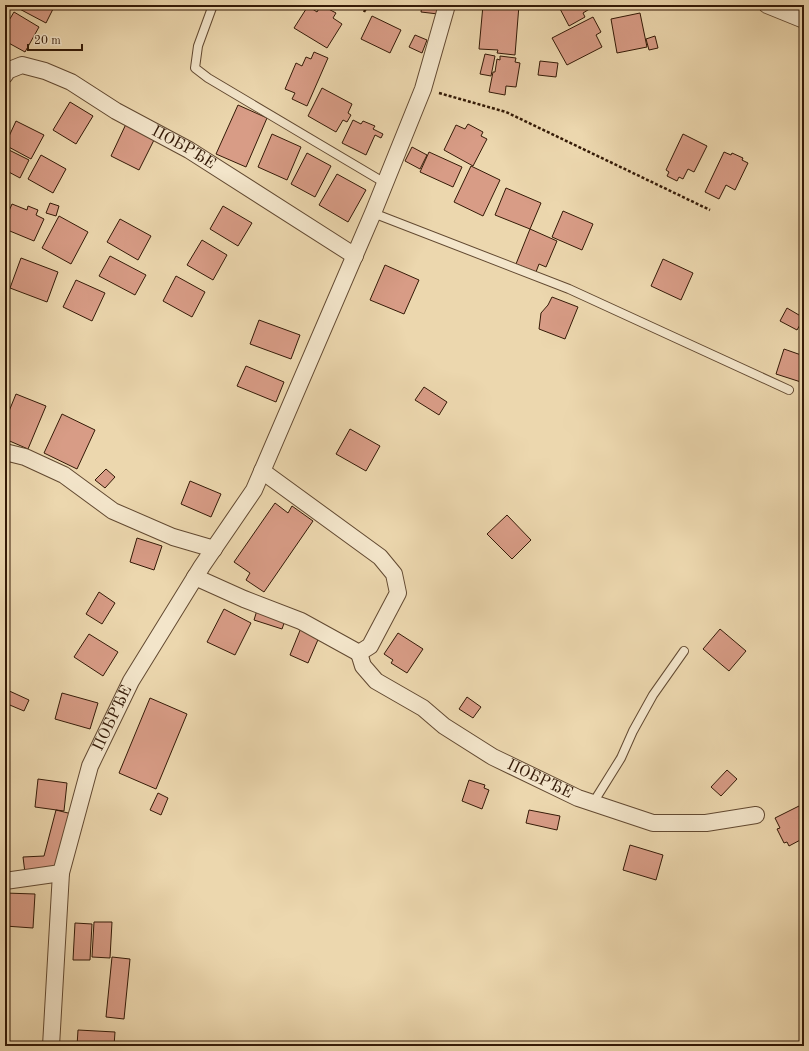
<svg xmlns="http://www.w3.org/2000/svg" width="809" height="1051" viewBox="0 0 809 1051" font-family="'Old Standard TT',serif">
  <rect width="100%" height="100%" fill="#ecd7ae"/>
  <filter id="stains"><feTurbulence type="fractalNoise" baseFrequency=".005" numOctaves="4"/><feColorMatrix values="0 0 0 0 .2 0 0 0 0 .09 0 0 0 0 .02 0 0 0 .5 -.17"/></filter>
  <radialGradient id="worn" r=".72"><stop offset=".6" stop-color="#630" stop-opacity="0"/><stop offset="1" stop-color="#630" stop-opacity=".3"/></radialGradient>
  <!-- building -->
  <path fill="#d89c86" stroke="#341a07" d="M 12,5 L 45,5 L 53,9 L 46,23 Z
    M 321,5 L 336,13 L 333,18 L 342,24 L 327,48 L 294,28 L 308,6 L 317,12 Z
    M 422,5 L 439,5 L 438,14 L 421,12 Z
    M 483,5 L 519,5 L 515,55 L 497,53 L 498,50 L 479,49 Z
    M 558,5 L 596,5 L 583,13 L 585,17 L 569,26 Z
    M 678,5 L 696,5 L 679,8 Z
    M 14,12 L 39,27 L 25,52 L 5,41 L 5,27 Z
    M 640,13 L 647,47 L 617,53 L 611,19 Z
    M 372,16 L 401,30 L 390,53 L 361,39 Z
    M 593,17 L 601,32 L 596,35 L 602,47 L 567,65 L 552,38 Z
    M 415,35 L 427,40 L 422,53 L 409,47 Z
    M 655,36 L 658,48 L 649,50 L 646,39 Z
    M 314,52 L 328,58 L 307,106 L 292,99 L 295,93 L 285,89 L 296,63 L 302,66 L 306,57 L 311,59 Z
    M 485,54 L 495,56 L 491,76 L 480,74 Z
    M 500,56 L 516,58 L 515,62 L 520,63 L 516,87 L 506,86 L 505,95 L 489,92 L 493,72 L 495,72 L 497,59 L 500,60 Z
    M 540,61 L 558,63 L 556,77 L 538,75 Z
    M 322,88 L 352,104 L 348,113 L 351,115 L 347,122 L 343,120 L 336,132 L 308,116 Z
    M 70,102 L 93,116 L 76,144 L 53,130 Z
    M 238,105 L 267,118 L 246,167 L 216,154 Z
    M 353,120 L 361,124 L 363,121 L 375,126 L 373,129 L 383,134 L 381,138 L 375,135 L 366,155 L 342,143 Z
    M 16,121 L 44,135 L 31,159 L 5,145 Z
    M 126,124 L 155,138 L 139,170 L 111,156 Z
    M 468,124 L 483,132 L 481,136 L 487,139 L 473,166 L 444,150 L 456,125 L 465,129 Z
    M 272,134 L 301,147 L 287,180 L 258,167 Z
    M 683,134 L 707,146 L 694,172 L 688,169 L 683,179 L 679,177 L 677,181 L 667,176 L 669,172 L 666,170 Z
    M 412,147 L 427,155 L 420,169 L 405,161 Z
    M 5,148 L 29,160 L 20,178 L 5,170 Z
    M 429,152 L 462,167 L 453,187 L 420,172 Z
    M 724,152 L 731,155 L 732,153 L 743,158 L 742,160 L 748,163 L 735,190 L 726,185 L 719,199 L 705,192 Z
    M 307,153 L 331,166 L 315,197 L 291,184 Z
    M 41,155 L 66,169 L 53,193 L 28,179 Z
    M 471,166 L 500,180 L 483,216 L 454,202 Z
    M 337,174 L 366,190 L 348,222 L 319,205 Z
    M 506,188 L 541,203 L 530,229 L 495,215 Z
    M 50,203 L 59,206 L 56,216 L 46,213 Z
    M 12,204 L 27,210 L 28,206 L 38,210 L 36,215 L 44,219 L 34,241 L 5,229 L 5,220 Z
    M 223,206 L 252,223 L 238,246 L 210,229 Z
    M 563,211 L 593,224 L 582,250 L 552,237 Z
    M 59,216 L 88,232 L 71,264 L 42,248 Z
    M 120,219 L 151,236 L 138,260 L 107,242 Z
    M 530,229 L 557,241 L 546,267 L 539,264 L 536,272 L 516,264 Z
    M 202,240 L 227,255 L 213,280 L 187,265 Z
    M 110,256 L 146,275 L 135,295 L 99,276 Z
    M 21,258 L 58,272 L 47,302 L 10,288 Z
    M 663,259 L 693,273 L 681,300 L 651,286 Z
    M 385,265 L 419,280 L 404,314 L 370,300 Z
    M 176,276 L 205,292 L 192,317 L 163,301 Z
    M 76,280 L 105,293 L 92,321 L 63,307 Z
    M 552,297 L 578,307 L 565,339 L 539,329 L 541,313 L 548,305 Z
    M 787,308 L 804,318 L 797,330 L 780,321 Z
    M 259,320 L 300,335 L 291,359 L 250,344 Z
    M 784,349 L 804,356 L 804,383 L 776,374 Z
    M 246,366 L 284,382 L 276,402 L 237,386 Z
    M 424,387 L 447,402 L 439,415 L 415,400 Z
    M 16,394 L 46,406 L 28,449 L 5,439 L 5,421 Z
    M 62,414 L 95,430 L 77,469 L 44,453 Z
    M 350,429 L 380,446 L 366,471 L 336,454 Z
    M 106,469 L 115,477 L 105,488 L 95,480 Z
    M 190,481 L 221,494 L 211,517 L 181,504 Z
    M 275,503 L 288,513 L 292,506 L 313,521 L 264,592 L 246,580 L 250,573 L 234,562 Z
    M 507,515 L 531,540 L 512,559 L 487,534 Z
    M 137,538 L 162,546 L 154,570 L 130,562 Z
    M 99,592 L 115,603 L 102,624 L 86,614 Z
    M 258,607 L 287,615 L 282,629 L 254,620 Z
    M 224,609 L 251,623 L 235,655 L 207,642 Z
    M 301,628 L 320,635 L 308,663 L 290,655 Z
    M 720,629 L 746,651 L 729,671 L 703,649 Z
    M 398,633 L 423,649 L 407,673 L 391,663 L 393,660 L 384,654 Z
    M 89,634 L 118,652 L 103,676 L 74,657 Z
    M 5,689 L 29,700 L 24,711 L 5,703 Z
    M 62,693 L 98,703 L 90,729 L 55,719 Z
    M 467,697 L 481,707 L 473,718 L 459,709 Z
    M 150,698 L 187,714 L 156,789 L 119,773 Z
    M 727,770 L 737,779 L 721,796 L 711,787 Z
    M 38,779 L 67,783 L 64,811 L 35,807 Z
    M 469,780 L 485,785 L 484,788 L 489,790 L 482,809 L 462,801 Z
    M 158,793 L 168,798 L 161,815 L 150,810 Z
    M 801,805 L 804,811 L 804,838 L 789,846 L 787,842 L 784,843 L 777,829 L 780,828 L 775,818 Z
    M 56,810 L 72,814 L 57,870 L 25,873 L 23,857 L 44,856 Z
    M 529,810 L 560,816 L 557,830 L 526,823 Z
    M 630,845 L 663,855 L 656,880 L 623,870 Z
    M 5,893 L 35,894 L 33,928 L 5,926 Z
    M 94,922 L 112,922 L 110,958 L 92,957 Z
    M 75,923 L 92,924 L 90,960 L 73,960 Z
    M 112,957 L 130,959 L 124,1019 L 106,1017 Z
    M 78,1030 L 115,1032 L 114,1046 L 77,1046 Z
    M 5,1044 L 26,1045 L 26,1046 L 5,1046 Z"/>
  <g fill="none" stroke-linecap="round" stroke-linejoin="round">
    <!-- service casing -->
    <g stroke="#624931" stroke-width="10">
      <path id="service" d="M 213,5 L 198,46 L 195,68 L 208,78 L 385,183
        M 373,213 L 569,289 L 789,390
        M 593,803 L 621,758 L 633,731 L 653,695 L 684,651"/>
    </g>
    <!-- minor casing -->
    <g stroke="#624931" stroke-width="18">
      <g id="minor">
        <path d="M 767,5 L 804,20"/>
        <path id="s1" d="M 5,75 L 7,71 L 22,65 L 45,71 L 71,82 L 116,111 L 189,150 L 355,256"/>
        <path d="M 5,452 L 25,457 L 64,475 L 113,511 L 173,537 L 214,549"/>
        <path d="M 195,577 L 244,599 L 301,621 L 359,653 L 370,646 L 398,593 L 394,574 L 380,557 L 262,471"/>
        <path id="s2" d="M 359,653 L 363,666 L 376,681 L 423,708 L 444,726 L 493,757 L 578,798 L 653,823 L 706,823 L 756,815"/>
        <path d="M 5,881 L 61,873"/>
        <path id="s3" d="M 51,1046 L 61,873 L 90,766 L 131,681 L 202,566 L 254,490 L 373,213 L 423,89 L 447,5"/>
      </g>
    </g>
    <!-- path -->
    <path stroke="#341a07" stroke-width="2.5" stroke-dasharray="3 2" stroke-linecap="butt" d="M 364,12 L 368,5
      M 439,93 L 506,112 L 710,210"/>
    <!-- service -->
    <use href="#service" stroke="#f3e5ca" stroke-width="8"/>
    <!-- minor -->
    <use href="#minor" stroke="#f3e5ca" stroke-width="16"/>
  </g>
  <g text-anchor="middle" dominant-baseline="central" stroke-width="3" stroke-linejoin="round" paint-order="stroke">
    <!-- street labels -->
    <g font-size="16" fill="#341a07" stroke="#f3e5ca">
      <text stroke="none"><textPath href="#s1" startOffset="203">ПОБРЂЕ</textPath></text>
      <text stroke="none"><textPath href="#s3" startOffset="337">ПОБРЂЕ</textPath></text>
      <text stroke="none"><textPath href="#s2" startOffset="225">ПОБРЂЕ</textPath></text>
    </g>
  </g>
  <!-- margin -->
  <rect width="809" height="1051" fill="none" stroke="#ecd7ae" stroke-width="20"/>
  <rect x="6" y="6" width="797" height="1039" fill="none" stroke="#341a07" stroke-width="2"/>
  <rect x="10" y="10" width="789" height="1031" fill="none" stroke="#341a07"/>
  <!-- scale -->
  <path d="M28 44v6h54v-6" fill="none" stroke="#341a07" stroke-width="2"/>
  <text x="34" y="44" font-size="12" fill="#341a07" stroke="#f3e5ca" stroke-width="3" paint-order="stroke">20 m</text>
  <rect width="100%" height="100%" filter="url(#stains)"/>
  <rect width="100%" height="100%" fill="url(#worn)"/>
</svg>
